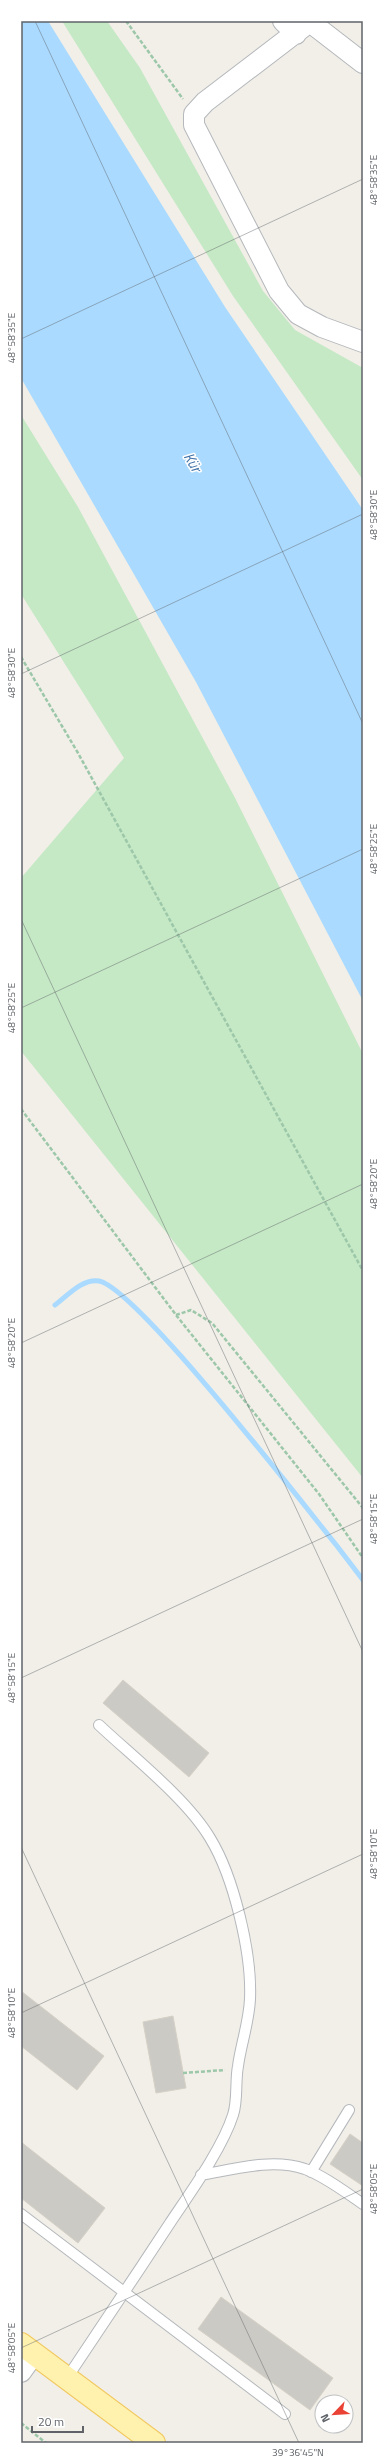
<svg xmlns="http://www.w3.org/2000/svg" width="384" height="2464" viewBox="0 0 384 2464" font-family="'Titillium Web',sans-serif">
  <rect width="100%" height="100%" fill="#f1efe8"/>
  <!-- green -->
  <path fill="#c5e8c5" d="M 62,21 L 107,21 L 140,68 L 263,291 L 295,330 L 363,368 L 363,480 L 233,296 Z
    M 21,415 L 78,507 L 234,796 L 363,1054 L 363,1478 L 21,1051 L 21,878 L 124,758 L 21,594 Z"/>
  <!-- water -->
  <path fill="#aadaff" d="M 21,21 L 48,21 L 225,307 L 363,510 L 363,1001 L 196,682 L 21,378 Z"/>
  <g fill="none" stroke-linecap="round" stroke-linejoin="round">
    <!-- stream -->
    <path stroke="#aadaff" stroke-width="5" d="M 55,1305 C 67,1296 83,1278 99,1281 C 136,1288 303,1504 337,1546 L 363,1580"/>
  </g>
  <!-- building -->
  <path fill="#cccac5" stroke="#d6d1c6" d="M 123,1680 L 209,1753 L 189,1777 L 103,1703 Z
    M 21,1991 L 104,2056 L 77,2090 L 21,2046 Z
    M 173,2016 L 186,2088 L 156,2093 L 143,2022 Z
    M 350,2134 L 363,2143 L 363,2186 L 330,2164 Z
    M 21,2142 L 105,2208 L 78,2243 L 21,2198 Z
    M 221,2297 L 333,2378 L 310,2410 L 198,2329 Z"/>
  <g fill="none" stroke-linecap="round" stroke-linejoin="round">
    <!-- service casing -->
    <g stroke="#b5b8bc" stroke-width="12">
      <path id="service" d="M 311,2172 L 349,2110
        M 201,2175 C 235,2169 272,2158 305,2169 C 326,2177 345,2192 363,2204
        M 21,2214 L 285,2414
        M 67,2378 C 101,2327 136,2275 170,2223 C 190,2193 222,2149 233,2115 C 238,2100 235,2082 238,2066 C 241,2044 249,2022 250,1999 C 252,1954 234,1877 210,1838 C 187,1799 133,1757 99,1725"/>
    </g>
    <!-- minor casing -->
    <g stroke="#b5b8bc" stroke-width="22">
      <path id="minor" d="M 283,21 L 296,34
        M 311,21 L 205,102 L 194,114 L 194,125 L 279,291 L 298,314 L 322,327 L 363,342
        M 310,22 L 363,63
        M 21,2372 L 34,2354"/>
    </g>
    <!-- primary casing -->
    <g stroke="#f2c960" stroke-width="24">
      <path id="primary" d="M 21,2344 L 154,2443"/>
    </g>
    <!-- path -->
    <path stroke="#9cc7a9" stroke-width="2.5" stroke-dasharray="4 2" stroke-linecap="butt" d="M 126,21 L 183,99
      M 21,657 L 78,753 L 363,1271
      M 21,1109 L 176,1315 L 319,1494 L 363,1558
      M 176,1315 L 191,1310 L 212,1323 L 363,1508
      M 183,2073 L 225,2070
      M 21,2423 L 46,2443"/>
    <!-- service -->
    <use href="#service" stroke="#fff" stroke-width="10"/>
    <!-- minor -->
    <use href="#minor" stroke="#fff" stroke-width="20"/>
    <!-- primary -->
    <use href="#primary" stroke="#fff2af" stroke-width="22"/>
  </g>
  <!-- ticks -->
  <path fill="none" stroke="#5f6368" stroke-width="1" stroke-opacity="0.45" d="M 35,21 L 363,724M 21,339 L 363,179M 21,674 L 363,514M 21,919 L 363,1652M 21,1008 L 363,849M 21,1343 L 363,1184M 21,1678 L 363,1519M 21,1847 L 299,2443M 21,2013 L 363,1854M 21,2348 L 363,2189"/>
  <g text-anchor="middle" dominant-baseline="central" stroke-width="3" stroke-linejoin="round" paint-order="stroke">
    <!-- water labels -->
    <g font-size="15" font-style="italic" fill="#4174aa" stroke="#fff">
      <text transform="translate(193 462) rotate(60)">Kür</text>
    </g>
  </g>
  <!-- border -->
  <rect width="384" height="2464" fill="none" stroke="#ffffff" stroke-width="44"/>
  <!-- north arrow -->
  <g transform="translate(334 2414) rotate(245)"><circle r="19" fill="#ffffff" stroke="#bfc1c3"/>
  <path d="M0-3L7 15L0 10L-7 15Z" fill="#ea4335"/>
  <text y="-6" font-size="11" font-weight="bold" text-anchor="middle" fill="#5f6368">N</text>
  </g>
  <!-- scale -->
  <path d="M32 2426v6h51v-6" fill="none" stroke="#5f6368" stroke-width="2"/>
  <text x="38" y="2426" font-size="12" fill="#5f6368" stroke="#ffffff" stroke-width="3" paint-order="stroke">20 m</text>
  <rect x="22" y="22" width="340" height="2420" fill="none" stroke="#5f6368" stroke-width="1.5"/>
  <g font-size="10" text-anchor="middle" fill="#5f6368">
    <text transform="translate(373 180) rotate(-90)" y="4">48°58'35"E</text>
    <text transform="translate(11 338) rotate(-90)" y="4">48°58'35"E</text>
    <text transform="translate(373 515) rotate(-90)" y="4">48°58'30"E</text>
    <text transform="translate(11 673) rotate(-90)" y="4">48°58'30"E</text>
    <text transform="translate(373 849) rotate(-90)" y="4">48°58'25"E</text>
    <text transform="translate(11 1008) rotate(-90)" y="4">48°58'25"E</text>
    <text transform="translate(373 1184) rotate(-90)" y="4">48°58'20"E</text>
    <text transform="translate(11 1343) rotate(-90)" y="4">48°58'20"E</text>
    <text transform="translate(373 1519) rotate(-90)" y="4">48°58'15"E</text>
    <text transform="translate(11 1678) rotate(-90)" y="4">48°58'15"E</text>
    <text transform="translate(373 1854) rotate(-90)" y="4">48°58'10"E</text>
    <text transform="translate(11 2013) rotate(-90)" y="4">48°58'10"E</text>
    <text transform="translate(373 2189) rotate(-90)" y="4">48°58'05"E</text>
    <text transform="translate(11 2348) rotate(-90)" y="4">48°58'05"E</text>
    <text x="298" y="2456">39°36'45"N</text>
  </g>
</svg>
